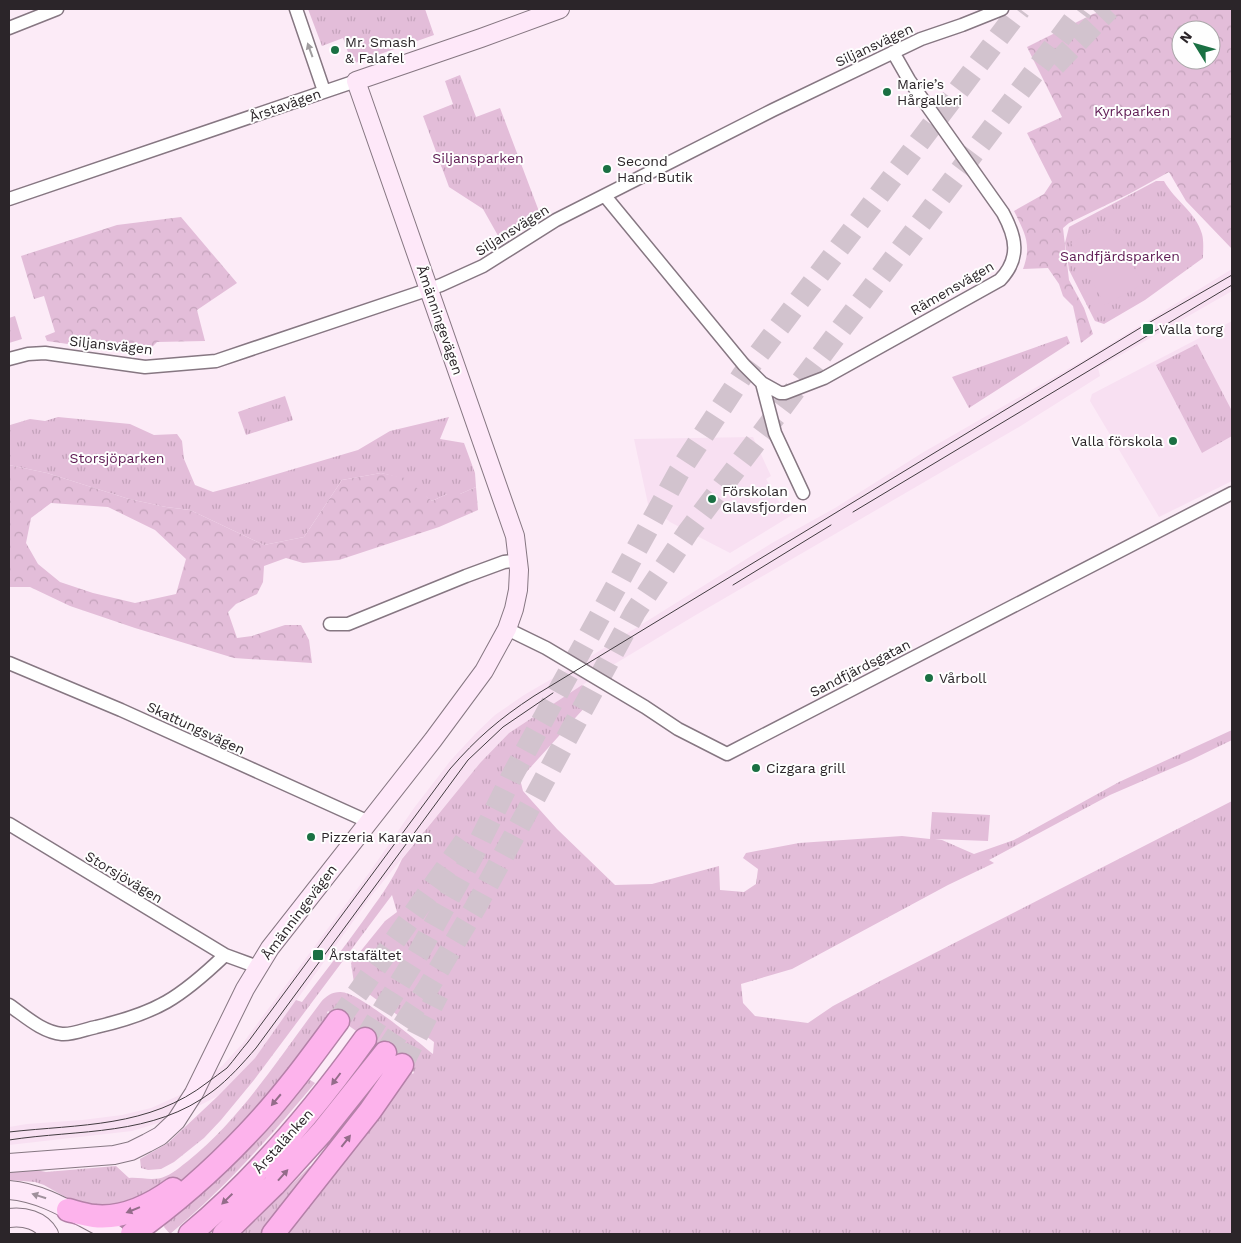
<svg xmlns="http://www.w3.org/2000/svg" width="1241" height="1243" viewBox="0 0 1241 1243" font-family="'Work Sans',sans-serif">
  <defs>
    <pattern id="grass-tufts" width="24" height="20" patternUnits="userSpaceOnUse" patternTransform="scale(1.25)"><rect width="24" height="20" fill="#e3bdd9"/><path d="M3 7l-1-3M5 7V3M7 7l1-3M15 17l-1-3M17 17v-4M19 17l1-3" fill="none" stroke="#c3a2ba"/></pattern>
    <pattern id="forest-crowns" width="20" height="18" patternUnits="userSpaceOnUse" patternTransform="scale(1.25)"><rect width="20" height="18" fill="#e3bdd9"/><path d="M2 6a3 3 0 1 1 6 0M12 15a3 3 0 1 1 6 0" fill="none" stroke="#c3a2ba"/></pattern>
  </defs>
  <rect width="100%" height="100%" fill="#fcebf7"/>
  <!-- built -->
  <path fill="#f8e0f2" d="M 1232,269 L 1232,291 L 1098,368 L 1100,376 L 1019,427 L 694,616 L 613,665 L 509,733 L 480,763 L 372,895 L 255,1058 L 218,1096 L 175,1118 L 132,1131 L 9,1145 L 9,1127 L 27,1124 L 82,1120 L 122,1115 L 151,1108 L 180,1095 L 222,1066 L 243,1043 L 369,873 L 414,808 L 451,760 L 476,733 L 495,715 L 524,695 L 591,656 L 772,543 L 835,508 L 922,453 L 1089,357 Z
    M 1232,321 L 1232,481 L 1159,517 L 1090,401 L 1092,394 Z
    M 753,437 L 771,476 L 766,479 L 781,505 L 785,503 L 792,515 L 730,553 L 670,522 L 648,504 L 634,439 Z"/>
  <!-- grass -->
  <path fill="url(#grass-tufts)" d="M 308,9 L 425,9 L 434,35 L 355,63 L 351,61 L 343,38 L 322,46 Z
    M 460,75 L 476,117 L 500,108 L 540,214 L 501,241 L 483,209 L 449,187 L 423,116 L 453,104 L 445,81 Z
    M 1156,181 L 1164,181 C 1175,201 1196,212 1202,234 C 1204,241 1203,251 1203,258 L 1145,300 L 1104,324 L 1095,321 L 1069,270 L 1065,243 L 1069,227 Z
    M 15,316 L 22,339 L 9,343 L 9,318 Z
    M 1067,336 L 1070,343 L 969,408 L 952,377 Z
    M 1197,344 L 1232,411 L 1232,436 L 1202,453 L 1156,365 Z
    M 285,396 L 293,420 L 246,435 L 238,412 Z
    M 58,417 L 130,424 L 154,435 L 177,434 L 182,441 L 184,459 L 195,485 L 213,492 L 250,482 L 358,450 L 390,431 L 449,417 L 440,439 L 464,443 L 475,473 L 476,487 L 460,494 L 447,494 L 432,501 L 401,478 L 381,473 L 342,480 L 304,537 L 264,545 L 190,510 L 166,507 L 129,499 L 47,473 L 9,465 L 9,422 L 10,425 L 30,419 L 45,421 Z
    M 582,685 L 591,694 L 586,706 L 520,779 L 523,791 L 557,829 L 615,885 L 652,884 L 719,866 L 720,890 L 744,892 L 756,884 L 758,869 L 743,858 L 746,853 L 799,843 L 902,836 L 930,839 L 932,812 L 990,815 L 988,841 L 935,839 L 942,840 L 974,854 L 1014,840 L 1119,782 L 1232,730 L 1232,740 L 1191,760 L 1110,795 L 989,860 L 994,863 L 948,885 L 792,969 L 741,984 L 743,1003 L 755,1016 L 808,1023 L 833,1006 L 882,980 L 1232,801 L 1232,1234 L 284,1234 L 409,1071 L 413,1074 L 414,1072 L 328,1011 L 327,1013 L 330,1015 L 283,1078 L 242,1125 L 214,1152 L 178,1183 L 127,1209 L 74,1202 L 44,1185 L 35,1182 L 9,1180 L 10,1172 L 36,1170 L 46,1172 L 116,1166 L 129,1178 C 142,1177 154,1182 166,1176 C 174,1173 181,1166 188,1161 C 240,1120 281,1055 321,1002 C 326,996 332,992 340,992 C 358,991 418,1042 433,1054 L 434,1042 L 354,983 L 351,963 L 385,921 L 397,912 L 392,895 L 254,1080 L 221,1120 L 204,1138 L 174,1162 L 161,1169 L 148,1170 L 141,1168 L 140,1159 L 168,1143 L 218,1096 L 255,1058 L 296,1000 L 302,1002 C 322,975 343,949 363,921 C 377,901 392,882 402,859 L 480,763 L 509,733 Z
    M 310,1080 L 315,1083 C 270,1137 224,1189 170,1234 L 164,1227 L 165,1223 L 290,1094 Z
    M 310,1166 L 314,1170 L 262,1234 L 242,1234 Z"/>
  <!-- forest -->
  <path fill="url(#forest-crowns)" fill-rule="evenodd" d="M 1112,9 L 1232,9 L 1232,249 L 1186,201 L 1169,172 L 1129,194 L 1069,223 L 1063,228 L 1069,280 L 1084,308 L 1093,334 L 1081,343 L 1073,306 L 1063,296 L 1059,284 L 1048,268 L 1023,269 C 1032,245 1025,233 1014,211 L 1044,194 L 1052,182 L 1027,133 L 1062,117 L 1027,47 L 1093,14 ZM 1181,30 L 1211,30 L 1211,60 L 1181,60 Z
    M 181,217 L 237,283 L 197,310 L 205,341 L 157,342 L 144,355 L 47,341 L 45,336 L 55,332 L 44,296 L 34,299 L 21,256 L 117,225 Z
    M 9,465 L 47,473 L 129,499 L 166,507 L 190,510 L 264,545 L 304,537 L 342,480 L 381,473 L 405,478 L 432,501 L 447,494 L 460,494 L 476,487 L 478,510 L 439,527 L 339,560 L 303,563 L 286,558 L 264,566 L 263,582 L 257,594 L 236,604 L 228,612 L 237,638 L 252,636 L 285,625 L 301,625 L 309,640 L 312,663 L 234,658 L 135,628 L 70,606 L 30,587 L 9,587 ZM 51,503 L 108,507 L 155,530 L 186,559 L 176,594 L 135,603 L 93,593 L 60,582 L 38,564 L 26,543 L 31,518 Z"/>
  <!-- garden -->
  <path fill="#e3bdd9" d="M 1109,222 L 1143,284 L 1105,305 L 1071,243 Z"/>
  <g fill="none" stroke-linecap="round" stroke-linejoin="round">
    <!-- highway-tunnel -->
    <path stroke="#d2c3ce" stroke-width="22" stroke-dasharray="22 11" stroke-linecap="butt" d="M 1055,65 L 1109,9
      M 338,1021 L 470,834
      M 365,1039 L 418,954 L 472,857 L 513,774 L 679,472 L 742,376 L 1020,9
      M 385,1053 L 428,988 L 475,908 L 635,612 L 688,532 L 1082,9
      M 402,1065 L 438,994"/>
    <!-- street casing -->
    <g stroke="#867782" stroke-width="15">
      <path id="street" d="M 296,9 L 324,91
        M 9,28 L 57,9
        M 605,196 L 744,365 L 762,383 L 780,393 L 785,393 L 824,378 L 1000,280 C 1021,258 1016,237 1003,213 L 909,80 L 893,52
        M 9,199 L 356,81
        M 9,359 L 28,354 L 45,353 L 145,367 L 216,361 L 418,293 L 441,285 L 483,266 L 556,220 L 773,110 L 921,39 L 962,25 L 1002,9
        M 762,383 L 775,433 L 803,493
        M 330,624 L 348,624 L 466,576 L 504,562 L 519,560
        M 507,629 L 546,648 L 645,707 L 678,729 L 727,754 L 1232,493
        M 9,663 L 121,710 L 369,822
        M 9,824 L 225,955 L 258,967
        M 9,1005 C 25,1016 42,1032 62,1034 C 72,1035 86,1029 96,1027 C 157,1013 180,998 225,955"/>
    </g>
    <!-- secondary casing -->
    <g stroke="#867782" stroke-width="20">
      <path id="secondary" d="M 9,1163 L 114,1155 L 131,1151 L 147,1143 L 160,1136 L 176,1121 L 194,1093 L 245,989 L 270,948 L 433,740 L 484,671 L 507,629 L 514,609 L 518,590 L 519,570 L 515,536 L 356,81 L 481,38 L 560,9
        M 9,1190 C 48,1193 80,1218 115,1234
        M 9,1218 C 24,1216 41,1220 49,1234"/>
    </g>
    <!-- highway casing -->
    <g stroke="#b481a8" stroke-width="25">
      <path id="highway" d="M 68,1210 C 76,1212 85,1215 94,1216 C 122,1219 151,1205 173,1189
        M 132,1234 C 173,1205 212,1171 247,1134 C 281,1099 310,1059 338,1021
        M 190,1234 C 257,1178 314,1110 365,1039
        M 224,1234 L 274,1185 L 322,1132 L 385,1053
        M 273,1234 L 370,1111 L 402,1065"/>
    </g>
    <!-- street -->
    <use href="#street" stroke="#fff" stroke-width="12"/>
    <!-- secondary -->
    <use href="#secondary" stroke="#fee8f9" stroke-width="18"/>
    <!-- highway -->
    <use href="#highway" stroke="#fdb3ec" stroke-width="22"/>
    <!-- tram -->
    <path stroke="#423b40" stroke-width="1" d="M 853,512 L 1232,285
      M 733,585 L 831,525
      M 9,1132 C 80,1124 149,1128 208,1082 C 214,1077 221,1073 227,1068 C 234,1060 241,1050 248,1042 L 450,769 C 477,738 499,719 534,696 L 1145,325 L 1232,275
      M 9,1140 C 79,1129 153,1137 213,1091 C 229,1079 243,1063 256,1048 L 468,760 L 503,727 L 553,693"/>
  </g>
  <!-- one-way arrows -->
  <defs><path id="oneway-solid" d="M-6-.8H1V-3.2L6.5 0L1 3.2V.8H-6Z" transform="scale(1.25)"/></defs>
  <use fill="#a09d9f" href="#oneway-solid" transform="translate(310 50) rotate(-110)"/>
  <g fill="#946c8a">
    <use href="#oneway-solid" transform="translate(336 1079) rotate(127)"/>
    <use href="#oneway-solid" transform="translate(276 1100) rotate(130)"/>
    <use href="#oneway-solid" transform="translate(346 1141) rotate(-52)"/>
    <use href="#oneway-solid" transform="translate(283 1175) rotate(-48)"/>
    <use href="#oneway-solid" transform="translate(227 1199) rotate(136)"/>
    <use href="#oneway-solid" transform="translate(133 1210) rotate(158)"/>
  </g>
  <use fill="#9f909b" href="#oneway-solid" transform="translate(39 1196) rotate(-162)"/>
  <!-- markers -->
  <g fill="#1a7043" stroke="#fefefe" stroke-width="2">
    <circle cx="335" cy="50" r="5"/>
    <circle cx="887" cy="92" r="5"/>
    <circle cx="607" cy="169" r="5"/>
    <rect x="1142" y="323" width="12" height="12" rx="2.5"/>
    <circle cx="1173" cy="441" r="5"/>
    <circle cx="712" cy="499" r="5"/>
    <circle cx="929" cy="678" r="5"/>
    <circle cx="756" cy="768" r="5"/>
    <circle cx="311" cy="837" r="5"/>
    <rect x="312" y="949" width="12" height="12" rx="2.5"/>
  </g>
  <g text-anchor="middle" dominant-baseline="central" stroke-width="4" stroke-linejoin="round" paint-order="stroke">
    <!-- poi labels -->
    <g font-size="14" fill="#2b2529" stroke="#fefefe" text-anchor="start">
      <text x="345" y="42">Mr. Smash<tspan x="345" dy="16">&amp; Falafel</tspan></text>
      <text x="897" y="84">Marie’s<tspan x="897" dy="16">Hårgalleri</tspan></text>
      <text x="617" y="161">Second<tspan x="617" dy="16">Hand Butik</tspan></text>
      <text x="1159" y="329">Valla torg</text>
      <text x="1163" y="441" text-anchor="end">Valla förskola</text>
      <text x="722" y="491">Förskolan<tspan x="722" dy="16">Glavsfjorden</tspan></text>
      <text x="939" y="678">Vårboll</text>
      <text x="766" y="768">Cizgara grill</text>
      <text x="321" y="837">Pizzeria Karavan</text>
      <text x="329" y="955">Årstafältet</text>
    </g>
    <!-- street labels -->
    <g font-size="14" fill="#2b2529" stroke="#fefefe">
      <text transform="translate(874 45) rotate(-25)">Siljansvägen</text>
      <text transform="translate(285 105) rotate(-19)">Årstavägen</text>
      <text transform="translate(512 230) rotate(-32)">Siljansvägen</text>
      <text transform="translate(952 288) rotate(-30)">Rämensvägen</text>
      <text transform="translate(440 320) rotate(71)">Åmänningevägen</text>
      <text transform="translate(111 345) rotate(6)">Siljansvägen</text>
      <text transform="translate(860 668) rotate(-27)">Sandfjärdsgatan</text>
      <text transform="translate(196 728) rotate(25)">Skattungsvägen</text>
      <text transform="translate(124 877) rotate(31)">Storsjövägen</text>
      <text transform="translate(299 912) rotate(-53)">Åmänningevägen</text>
      <text transform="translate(283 1141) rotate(-48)">Årstalänken</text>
    </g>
    <!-- park labels -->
    <g font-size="14" fill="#5f1b54" stroke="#fefefe">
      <text x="1132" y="111">Kyrkparken</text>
      <text x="478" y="158">Siljansparken</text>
      <text x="1120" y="256">Sandfjärdsparken</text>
      <text x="117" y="458">Storsjöparken</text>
    </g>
  </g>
  <!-- border -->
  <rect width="1241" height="1243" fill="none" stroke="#2b2529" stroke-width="20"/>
  <!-- north arrow -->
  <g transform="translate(1196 45) rotate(307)"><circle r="24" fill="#fefefe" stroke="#aaa7a9"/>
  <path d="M0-4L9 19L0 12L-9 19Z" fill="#1a7043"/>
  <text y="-8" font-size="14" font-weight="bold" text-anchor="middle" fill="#2b2529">N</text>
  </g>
</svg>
